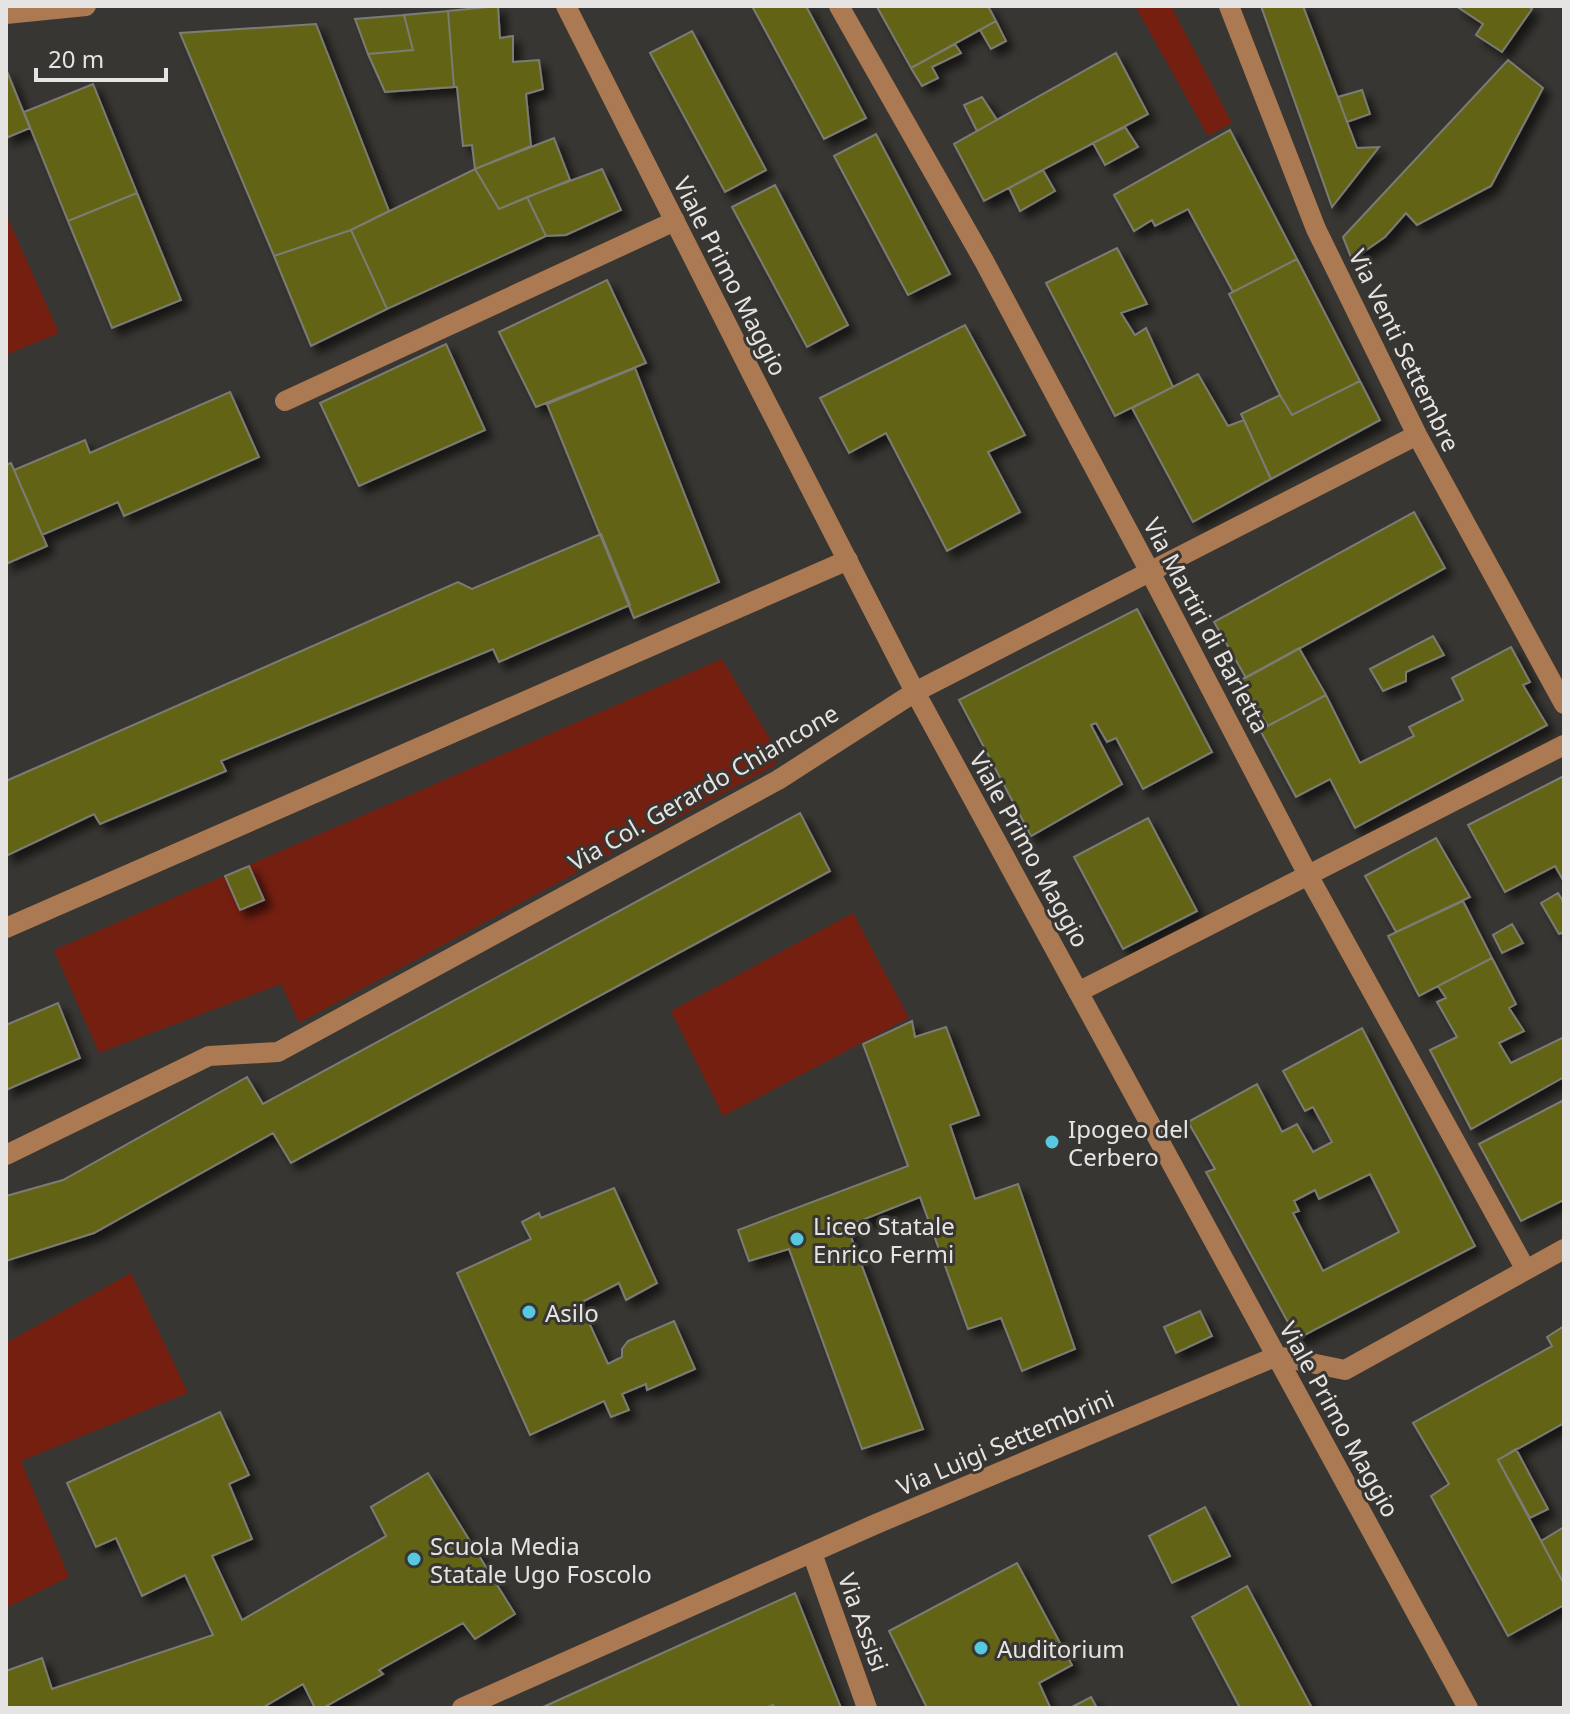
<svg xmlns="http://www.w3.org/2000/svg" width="1570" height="1714" viewBox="0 0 1570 1714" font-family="'Noto Sans',sans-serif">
  <defs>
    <filter id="shadow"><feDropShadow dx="7" dy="7" stdDeviation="4" flood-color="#0009"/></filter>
  </defs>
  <rect width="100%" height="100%" fill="#383632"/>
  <!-- green -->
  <path fill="#741f10" d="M 1135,6 L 1171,6 L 1232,123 L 1208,136 Z
    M 6,214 L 59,333 L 6,355 Z
    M 722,659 L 779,754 L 775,765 L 299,1023 L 281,984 L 99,1053 L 54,950 Z
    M 853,913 L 909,1018 L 723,1116 L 671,1011 Z
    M 131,1273 L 188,1393 L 21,1461 L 69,1577 L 6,1608 L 6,1343 Z"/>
  <!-- building -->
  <path fill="#646413" stroke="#7b7b76" stroke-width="2" fill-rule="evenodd" filter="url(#shadow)" d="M 498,6 L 500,38 L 513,36 L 513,62 L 539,60 L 543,89 L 526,94 L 531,146 L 475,169 L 472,145 L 463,146 L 457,87 L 454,87 L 448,11 Z
    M 752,6 L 806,6 L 866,118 L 824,139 Z
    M 879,6 L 988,6 L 996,21 L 911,68 L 877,7 Z
    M 1261,6 L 1303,6 L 1357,148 L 1379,147 L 1332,207 Z
    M 1456,6 L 1528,6 L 1532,9 L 1502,52 L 1476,35 L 1483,24 Z
    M 448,11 L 454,87 L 385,92 L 368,54 L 413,50 L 404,15 Z
    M 404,15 L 413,50 L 368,54 L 355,19 Z
    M 996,21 L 1006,41 L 991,49 L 980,30 Z
    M 316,24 L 389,211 L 351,230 L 274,256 L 180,33 Z
    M 692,31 L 766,170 L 725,192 L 650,53 Z
    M 955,44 L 961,53 L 932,67 L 938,78 L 922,86 L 911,68 Z
    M 1116,53 L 1148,114 L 984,201 L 954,144 Z
    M 1508,60 L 1543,88 L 1491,186 L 1417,225 L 1406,213 L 1385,237 L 1352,260 L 1343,237 Z
    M 6,69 L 30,128 L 6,138 Z
    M 93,84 L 137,193 L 68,221 L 24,112 Z
    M 1362,90 L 1370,114 L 1347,122 L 1338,97 Z
    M 982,97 L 997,120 L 977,131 L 964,105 Z
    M 1125,127 L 1138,147 L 1105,165 L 1093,143 Z
    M 1230,130 L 1297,259 L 1233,292 L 1188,209 L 1155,226 L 1152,220 L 1134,231 L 1114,195 Z
    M 876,134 L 950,274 L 908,295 L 834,156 Z
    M 554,138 L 570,180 L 499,209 L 475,169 Z
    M 475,169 L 499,209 L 527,197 L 546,236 L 387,309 L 351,230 Z
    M 602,169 L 621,210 L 566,235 L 546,236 L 527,197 Z
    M 1043,170 L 1055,191 L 1020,211 L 1009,188 Z
    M 775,185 L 848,325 L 807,347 L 732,207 Z
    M 137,193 L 181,300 L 112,328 L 68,221 Z
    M 351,230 L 387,309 L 311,346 L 274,256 Z
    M 1117,248 L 1147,304 L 1121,313 L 1135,335 L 1146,328 L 1173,387 L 1115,416 L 1046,283 Z
    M 1297,259 L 1360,381 L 1292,415 L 1280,395 L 1229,294 Z
    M 607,280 L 646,363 L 536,407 L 499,332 Z
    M 965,325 L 1025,435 L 988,452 L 1020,512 L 947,551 L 886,433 L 849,453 L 820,398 Z
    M 446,344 L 485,430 L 359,486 L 320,403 Z
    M 635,368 L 719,582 L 634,618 L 547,404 Z
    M 1198,374 L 1228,426 L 1244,420 L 1271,479 L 1193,522 L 1132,408 Z
    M 1360,381 L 1380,420 L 1271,479 L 1241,414 L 1280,395 L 1292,415 Z
    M 230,392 L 259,457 L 124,516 L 118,502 L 42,535 L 14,470 L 85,440 L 90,453 Z
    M 11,463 L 47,546 L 6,564 L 6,465 Z
    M 1414,512 L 1445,568 L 1246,678 L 1214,622 Z
    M 601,534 L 630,605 L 499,662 L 493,649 L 221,761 L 226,771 L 100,824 L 94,814 L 6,856 L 6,781 L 458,582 L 472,589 Z
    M 1137,609 L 1212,752 L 1143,789 L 1116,738 L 1107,742 L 1096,723 L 1091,725 L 1122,784 L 1031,836 L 959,700 Z
    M 1433,636 L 1444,655 L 1406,672 L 1406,681 L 1383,691 L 1370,669 Z
    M 1511,647 L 1530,682 L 1523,685 L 1547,725 L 1355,828 L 1330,779 L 1296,797 L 1260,730 L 1326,695 L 1360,763 L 1414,736 L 1409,727 L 1463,700 L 1452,678 Z
    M 1299,648 L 1326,695 L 1268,726 L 1253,701 L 1249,705 L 1237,682 Z
    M 1564,776 L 1564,882 L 1555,866 L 1505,892 L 1468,825 Z
    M 800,813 L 830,871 L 291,1163 L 273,1133 L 94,1233 L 6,1261 L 6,1196 L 63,1180 L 247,1077 L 263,1104 Z
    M 1148,818 L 1197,911 L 1123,949 L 1074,857 Z
    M 1436,838 L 1470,897 L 1396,932 L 1365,876 Z
    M 249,866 L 264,900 L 240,910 L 225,876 Z
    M 1558,893 L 1564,903 L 1564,932 L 1559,934 L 1541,903 Z
    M 1463,901 L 1492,958 L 1419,996 L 1388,936 Z
    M 1512,924 L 1523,943 L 1502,953 L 1493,935 Z
    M 1492,958 L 1516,1004 L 1509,1008 L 1524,1031 L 1499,1043 L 1511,1063 L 1564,1037 L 1564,1077 L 1471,1129 L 1430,1050 L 1457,1037 L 1437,1002 L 1446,998 L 1438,986 Z
    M 58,1003 L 80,1058 L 6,1090 L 6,1025 Z
    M 912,1021 L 915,1037 L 946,1027 L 979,1115 L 950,1125 L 975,1199 L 1018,1184 L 1075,1349 L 1022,1371 L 1001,1318 L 968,1329 L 920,1197 L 847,1226 L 923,1429 L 862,1449 L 789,1249 L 749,1261 L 738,1230 L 908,1166 L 863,1044 Z
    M 1362,1028 L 1475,1246 L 1297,1339 L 1206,1172 L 1215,1169 L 1188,1122 L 1257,1084 L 1282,1132 L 1297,1124 L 1313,1152 L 1332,1142 L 1313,1107 L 1305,1111 L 1283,1071 ZM 1370,1174 L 1399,1232 L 1323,1271 L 1293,1213 L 1299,1211 L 1294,1201 L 1315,1190 L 1319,1199 Z
    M 1564,1100 L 1564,1200 L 1521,1221 L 1479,1144 Z
    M 614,1188 L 657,1283 L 626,1300 L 619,1283 L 580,1303 L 608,1364 L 622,1357 L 622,1349 L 628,1341 L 674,1321 L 695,1369 L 647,1390 L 646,1384 L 622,1394 L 629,1410 L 611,1417 L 604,1401 L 530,1435 L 457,1273 L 531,1239 L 522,1222 L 539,1213 L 541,1218 Z
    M 1200,1311 L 1212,1336 L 1176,1353 L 1164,1327 Z
    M 1564,1326 L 1564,1423 L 1498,1460 L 1564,1584 L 1564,1605 L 1508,1636 L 1431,1496 L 1449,1484 L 1413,1423 L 1552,1346 L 1547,1337 Z
    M 220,1412 L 249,1475 L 229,1484 L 252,1539 L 212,1556 L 242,1620 L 386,1536 L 371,1507 L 428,1473 L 515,1614 L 475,1639 L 463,1623 L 379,1670 L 383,1674 L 323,1708 L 315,1708 L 303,1684 L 262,1708 L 6,1708 L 6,1671 L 42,1658 L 52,1689 L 213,1635 L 185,1575 L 142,1596 L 116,1538 L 96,1547 L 67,1483 Z
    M 1516,1449 L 1548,1509 L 1530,1518 L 1498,1460 Z
    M 1205,1507 L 1230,1556 L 1172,1583 L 1149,1536 Z
    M 1564,1527 L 1564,1584 L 1541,1541 Z
    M 1017,1563 L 1072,1665 L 1039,1683 L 1050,1707 L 927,1708 L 889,1631 Z
    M 1247,1586 L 1312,1708 L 1240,1708 L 1192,1617 Z
    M 795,1593 L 841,1708 L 774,1708 L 773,1705 L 765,1708 L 541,1708 Z
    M 1091,1697 L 1097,1708 L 1070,1708 Z"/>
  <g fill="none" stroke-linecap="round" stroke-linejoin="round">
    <!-- minor -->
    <path stroke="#ab7952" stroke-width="20" d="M 566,6 L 756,382 L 915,692 L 1468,1708
      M 839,6 L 984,261 L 1150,572 L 1308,875 L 1526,1270
      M 1229,6 L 1316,229 L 1417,435 L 1564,704
      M 6,14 L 86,6
      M 285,401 L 675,221
      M 6,928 L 848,560
      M 1078,992 L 1564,745
      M 6,1155 L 209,1056 L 278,1052 L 778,780 L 915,692 L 1417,435
      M 812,1553 L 867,1708
      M 462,1708 L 876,1524 L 1277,1356 L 1345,1370 L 1564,1249"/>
  </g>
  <!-- markers -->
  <g fill="#56c9e1" stroke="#383632" stroke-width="3">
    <circle cx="1052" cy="1142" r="8"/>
    <circle cx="797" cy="1239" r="8"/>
    <circle cx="529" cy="1312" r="8"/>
    <circle cx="414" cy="1559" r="8"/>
    <circle cx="981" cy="1648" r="8"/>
  </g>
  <g text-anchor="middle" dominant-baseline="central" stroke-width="6" stroke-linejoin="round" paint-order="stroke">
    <!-- street labels -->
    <g font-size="24" fill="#e6e4e2" stroke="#383632">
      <text transform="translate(731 276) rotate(63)">Viale Primo Maggio</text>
      <text transform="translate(1405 350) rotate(64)">Via Venti Settembre</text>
      <text transform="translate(1207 625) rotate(62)">Via Martiri di Barletta</text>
      <text transform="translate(703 787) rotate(-30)">Via Col. Gerardo Chiancone</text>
      <text transform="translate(1030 849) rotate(61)">Viale Primo Maggio</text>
      <text transform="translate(1340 1419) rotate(61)">Viale Primo Maggio</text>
      <text transform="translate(1005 1442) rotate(-23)">Via Luigi Settembrini</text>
      <text transform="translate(864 1622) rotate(70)">Via Assisi</text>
    </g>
    <!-- poi labels -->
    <g font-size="24" fill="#e6e4e2" stroke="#383632" text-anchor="start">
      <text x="1068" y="1128">Ipogeo del<tspan x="1068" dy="28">Cerbero</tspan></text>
      <text x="813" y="1225">Liceo Statale<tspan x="813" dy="28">Enrico Fermi</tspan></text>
      <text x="545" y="1312">Asilo</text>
      <text x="430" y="1545">Scuola Media<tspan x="430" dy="28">Statale Ugo Foscolo</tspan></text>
      <text x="997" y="1648">Auditorium</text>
    </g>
  </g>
  <!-- border -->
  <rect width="1570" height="1714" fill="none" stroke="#e6e4e2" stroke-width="16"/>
  <!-- scale -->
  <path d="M36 68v12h130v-12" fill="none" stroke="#e6e4e2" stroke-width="4"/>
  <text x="48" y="68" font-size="24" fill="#e6e4e2" stroke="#383632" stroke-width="6" paint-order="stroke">20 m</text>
</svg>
